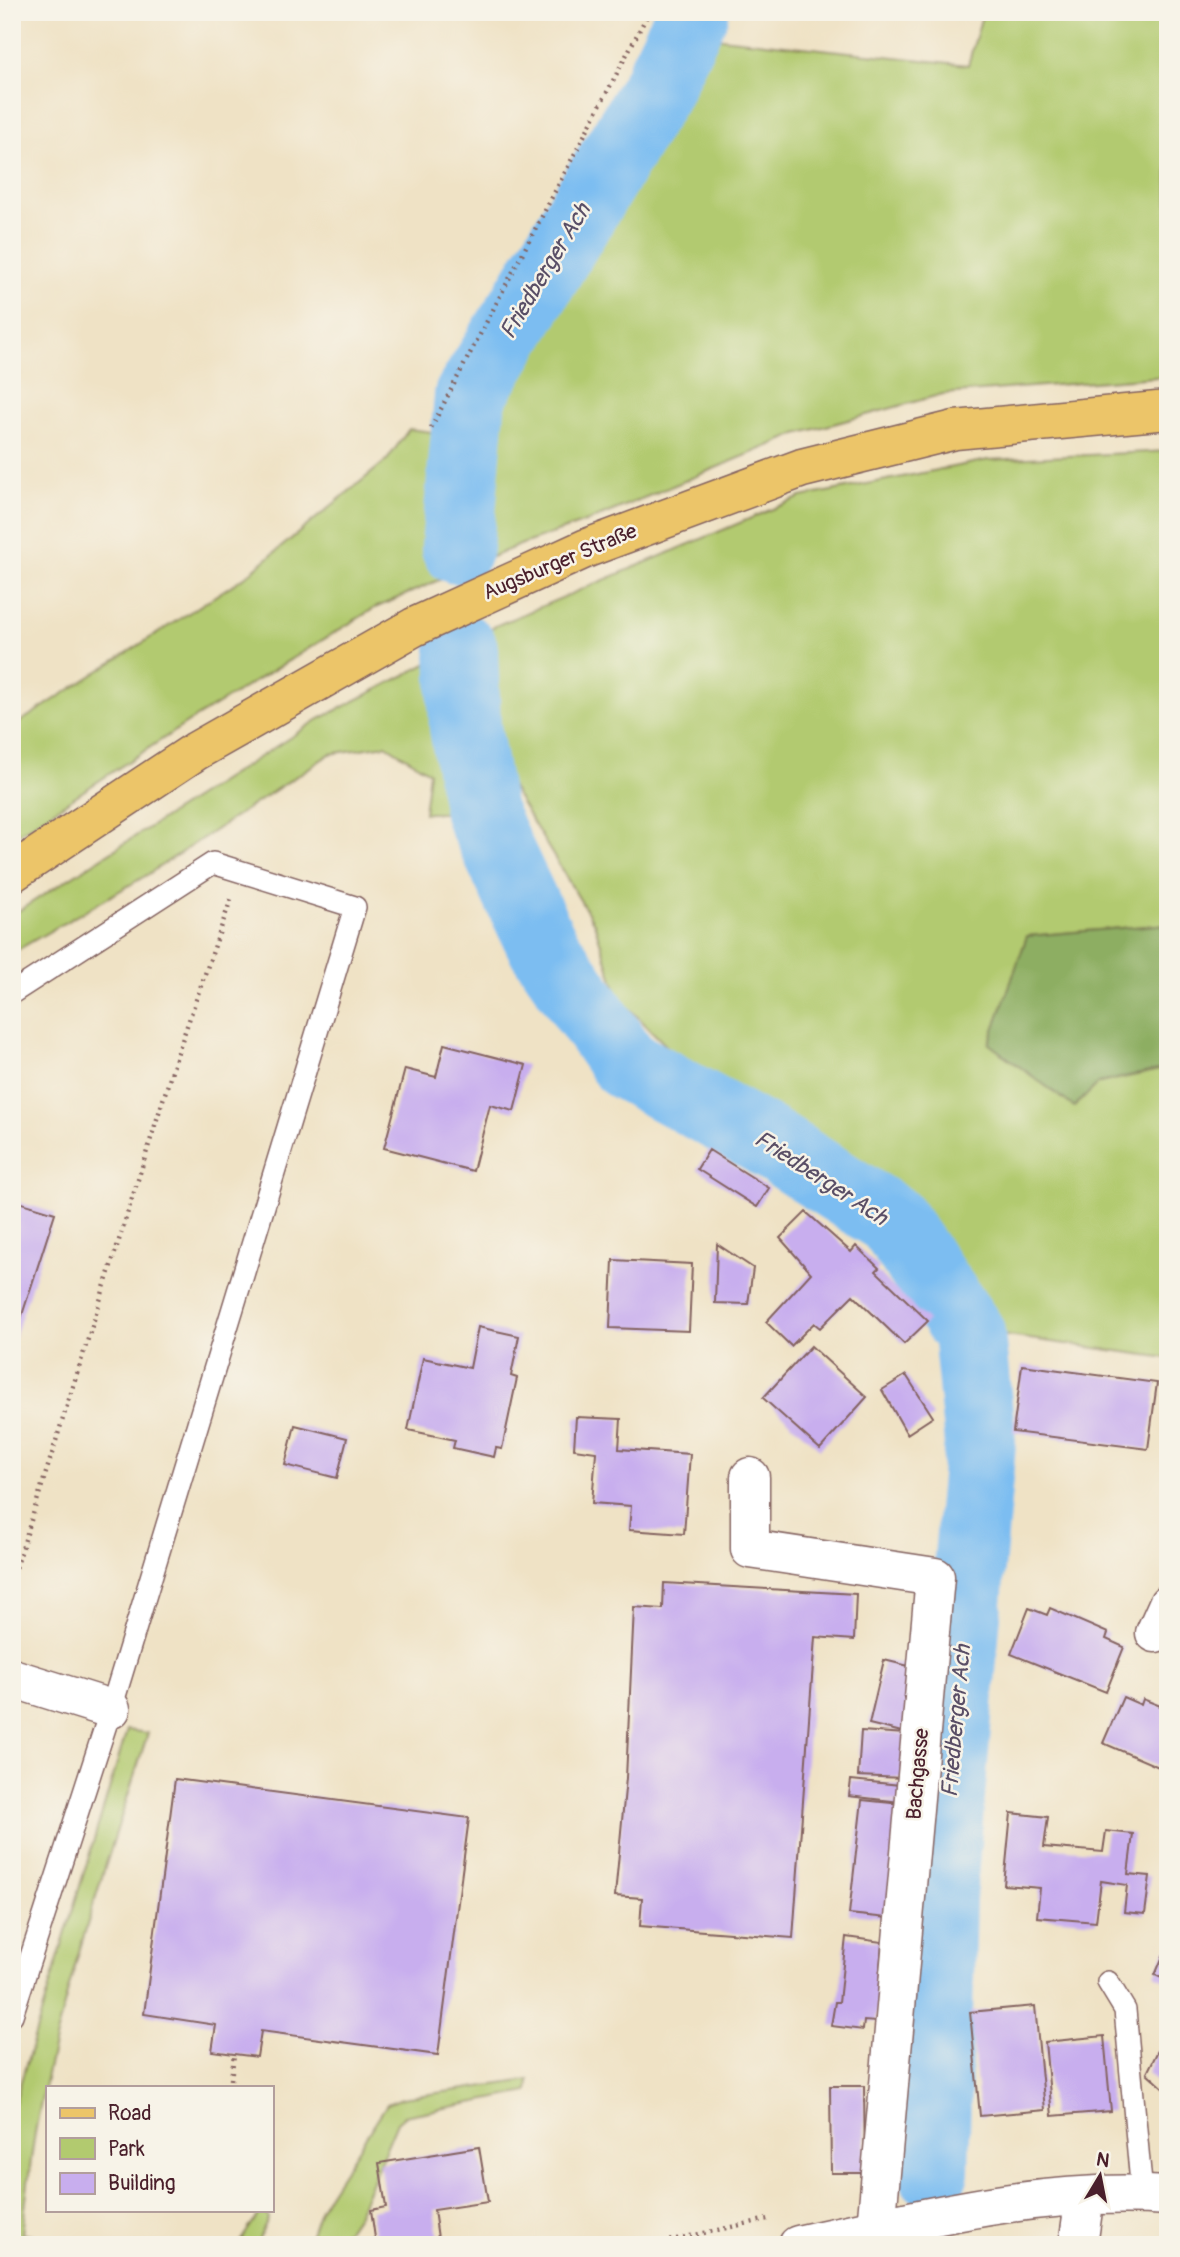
<svg xmlns="http://www.w3.org/2000/svg" width="1180" height="2257" viewBox="0 0 1180 2257" font-family="Pangolin,sans-serif">
  <rect width="100%" height="100%" fill="#f7f3e8"/>
  <filter id="ink" filterUnits="userSpaceOnUse"><feTurbulence type="fractalNoise" baseFrequency=".0143" numOctaves="2"/><feDisplacementMap in="SourceGraphic" scale="14" xChannelSelector="R" yChannelSelector="G"/><feConvolveMatrix kernelMatrix="1 2 1 2 8 2 1 2 1" color-interpolation-filters="sRGB"/></filter>
  <filter id="wash" filterUnits="userSpaceOnUse"><feTurbulence type="fractalNoise" baseFrequency=".00686" numOctaves="4" result="noise"/><feDisplacementMap in="SourceGraphic" scale="28" xChannelSelector="R" yChannelSelector="G"/><feGaussianBlur stdDeviation="1.57" result="paint"/><feColorMatrix in="noise" values="0 0 0 0 0 0 0 0 0 0 0 0 0 0 0 0 0 1.4 0 .05"/><feComposite in="paint" operator="in"/></filter>
  <g filter="url(#wash)">
    <rect width="100%" height="100%" fill="#efe2c5"/>
    <!-- green -->
    <path fill="#b2ca6f" stroke="#7e744d" stroke-width="2" d="M 983,12 L 1168,12 L 1168,376 L 943,394 L 797,434 L 591,520 L 517,546 L 375,608 L 190,721 L 12,838 L 12,727 L 246,576 L 387,460 L 409,429 L 440,433 L 530,264 L 647,30 L 968,65 Z
      M 1168,451 L 1168,924 L 1027,936 L 1099,1083 L 1168,1068 L 1168,1358 L 986,1333 L 936,1224 L 681,1061 L 619,998 L 594,923 L 506,778 L 476,634 L 801,497 L 988,460 Z
      M 434,660 L 446,728 L 465,789 L 469,813 L 424,813 L 429,772 L 386,745 L 330,754 L 147,875 L 12,953 L 12,915 L 319,719 Z
      M 127,1730 L 148,1733 C 108,1860 63,1987 38,2117 C 30,2156 27,2195 22,2234 L 66,2241 L 65,2245 L 12,2245 L 12,2111 Z
      M 529,2080 L 528,2092 L 404,2116 L 397,2122 L 358,2214 L 337,2245 L 307,2245 L 320,2208 L 387,2104 L 402,2098 Z
      M 259,2213 L 267,2215 L 268,2219 L 256,2245 L 238,2245 Z"/>
    <!-- forest -->
    <path fill="#8dae62" stroke="#6c6646" stroke-width="2" d="M 1168,924 L 1168,1068 L 1099,1083 L 1074,1107 L 989,1044 L 1027,936 Z"/>
    <g fill="none" stroke-linecap="round" stroke-linejoin="round">
      <!-- river -->
      <path stroke="#7cbdf1" stroke-width="72" d="M 457,548 L 470,396 L 655,91 L 693,12
        M 462,649 L 465,727 L 480,812 L 542,944 L 625,1064 L 766,1141 L 891,1220 L 969,1333 L 980,1443 L 940,1899 L 933,2172"/>
    </g>
    <g id="blocks">
      <!-- building -->
      <path fill="#c8aeee" d="M 444,1044 L 526,1065 L 514,1111 L 490,1105 L 473,1171 L 384,1148 L 405,1069 L 436,1077 Z
        M 709,1150 L 769,1188 L 757,1207 L 697,1169 Z
        M 12,1200 L 55,1213 L 13,1343 L 12,1343 Z
        M 806,1212 L 851,1252 L 856,1246 L 879,1268 L 876,1271 L 928,1321 L 904,1344 L 853,1295 L 820,1328 L 814,1323 L 791,1346 L 766,1322 L 811,1273 L 780,1238 Z
        M 717,1244 L 753,1268 L 748,1304 L 715,1303 Z
        M 613,1260 L 692,1264 L 689,1331 L 610,1328 Z
        M 478,1327 L 519,1336 L 511,1376 L 517,1378 L 502,1449 L 496,1448 L 494,1457 L 453,1448 L 455,1440 L 408,1430 L 423,1358 L 470,1368 Z
        M 811,1346 L 867,1397 L 820,1449 L 763,1398 Z
        M 1022,1365 L 1157,1383 L 1148,1449 L 1013,1432 Z
        M 906,1375 L 933,1417 L 907,1434 L 882,1390 Z
        M 576,1417 L 621,1419 L 619,1449 L 690,1454 L 684,1534 L 629,1530 L 631,1506 L 592,1503 L 596,1452 L 574,1449 Z
        M 295,1425 L 347,1438 L 337,1478 L 285,1465 Z
        M 664,1583 L 856,1594 L 854,1640 L 815,1637 L 793,1938 L 640,1926 L 642,1898 L 615,1896 L 626,1778 L 634,1607 L 663,1609 Z
        M 1029,1608 L 1047,1615 L 1050,1608 L 1108,1633 L 1106,1639 L 1124,1647 L 1106,1692 L 1011,1654 Z
        M 884,1660 L 921,1669 L 906,1733 L 869,1724 Z
        M 1123,1697 L 1141,1705 L 1143,1699 L 1168,1709 L 1168,1771 L 1103,1743 Z
        M 861,1731 L 906,1734 L 903,1778 L 858,1776 Z
        M 175,1779 L 469,1818 L 438,2055 L 261,2031 L 257,2057 L 234,2054 L 212,2051 L 216,2025 L 144,2014 Z
        M 851,1780 L 910,1786 L 909,1803 L 849,1796 Z
        M 862,1800 L 911,1805 L 897,1919 L 849,1914 Z
        M 1011,1813 L 1048,1817 L 1044,1847 L 1103,1852 L 1106,1831 L 1133,1834 L 1128,1874 L 1150,1876 L 1145,1914 L 1124,1912 L 1127,1885 L 1101,1881 L 1096,1922 L 1037,1917 L 1040,1888 L 1004,1885 Z
        M 846,1937 L 882,1942 L 876,2022 L 864,2021 L 863,2030 L 831,2026 L 835,2002 L 839,2002 Z
        M 1166,1949 L 1168,1949 L 1168,1981 L 1155,1975 Z
        M 1035,2006 L 1045,2110 L 980,2116 L 970,2012 Z
        M 1168,2030 L 1168,2092 L 1147,2073 Z
        M 1104,2036 L 1111,2111 L 1052,2116 L 1045,2042 Z
        M 830,2086 L 864,2086 L 865,2173 L 831,2173 Z
        M 479,2147 L 488,2202 L 434,2210 L 439,2245 L 376,2245 L 371,2210 L 386,2207 L 379,2163 Z"/>
    </g>
  </g>
  <g filter="url(#ink)">
    <use href="#blocks" fill-opacity="0" stroke="#846361" stroke-width="2"/>
    <g fill="none" stroke-linecap="round" stroke-linejoin="round">
      <!-- lane casing -->
      <g stroke="#846361" stroke-width="24">
        <path id="lane" d="M 12,993 L 213,863 L 355,907 L 111,1709 L 12,2015
          M 1108,1982 L 1125,2010 L 1142,2194"/>
      </g>
      <!-- street casing -->
      <g stroke="#846361" stroke-width="41">
        <path id="street" d="M 750,1477 L 750,1549 L 935,1577 L 876,2228
          M 1155,1633 L 1168,1604
          M 12,1678 L 111,1709
          M 798,2245 C 919,2219 1043,2187 1168,2196
          M 1078,2245 L 1085,2196"/>
      </g>
      <!-- primary casing -->
      <g stroke="#846361" stroke-width="41">
        <path id="primary" d="M 12,873 L 196,751 L 414,627 L 587,548 L 802,468 L 955,430 L 1168,410"/>
      </g>
      <!-- path -->
      <path stroke="#846361" stroke-width="4.5" stroke-dasharray="2 5" stroke-linecap="butt" d="M 431,428 L 649,12
        M 12,1581 L 179,1049 L 231,899
        M 231,2080 L 234,2054
        M 649,2245 L 768,2219"/>
      <!-- lane -->
      <use href="#lane" stroke="#fff" stroke-width="21"/>
      <!-- street -->
      <use href="#street" stroke="#fff" stroke-width="38"/>
      <!-- primary -->
      <use href="#primary" stroke="#ecc569" stroke-width="38"/>
    </g>
  </g>
  <g text-anchor="middle" dominant-baseline="central" stroke-width="5" stroke-linejoin="round" paint-order="stroke">
    <!-- street labels -->
    <g font-size="21" fill="#4a1f2b" stroke="#f7f3e8">
      <text transform="translate(560 562) rotate(-23)">Augsburger Straße</text>
      <text transform="translate(918 1774) rotate(-85)">Bachgasse</text>
    </g>
    <!-- water labels -->
    <g font-size="23" font-style="italic" fill="#594e66" stroke="#f7f3e8">
      <text transform="translate(545 271) rotate(-59)">Friedberger Ach</text>
      <text transform="translate(821 1178) rotate(33)">Friedberger Ach</text>
      <text transform="translate(956 1721) rotate(-85)">Friedberger Ach</text>
    </g>
  </g>
  <!-- margin -->
  <rect width="1180" height="2257" fill="none" stroke="#f7f3e8" stroke-width="42"/>
  <!-- legend -->
  <rect x="46" y="2086" width="228" height="126" fill="#f7f3e8" stroke="#b29e9c" stroke-width="2"/>
  <rect x="60" y="2108" width="35" height="10" fill="#ecc569" stroke="#b29e9c" stroke-width="2"/>
  <text x="108" y="2120" font-size="21" fill="#4a1f2b">Road</text>
  <rect x="60" y="2138" width="35" height="21" fill="#b2ca6f" stroke="#b29e9c" stroke-width="2"/>
  <text x="108" y="2156" font-size="21" fill="#4a1f2b">Park</text>
  <rect x="60" y="2173" width="35" height="21" fill="#c8aeee" stroke="#b29e9c" stroke-width="2"/>
  <text x="108" y="2190" font-size="21" fill="#4a1f2b">Building</text>
  <!-- north arrow -->
  <g transform="translate(1100 2176) rotate(10)" stroke="#f7f3e8" stroke-width="5" paint-order="stroke">
  <path d="M0-5L12 26L0 18L-12 26Z" fill="#4a1f2b"/>
  <text y="-10" font-size="19" font-weight="bold" text-anchor="middle" fill="#4a1f2b">N</text>
  </g>
</svg>
